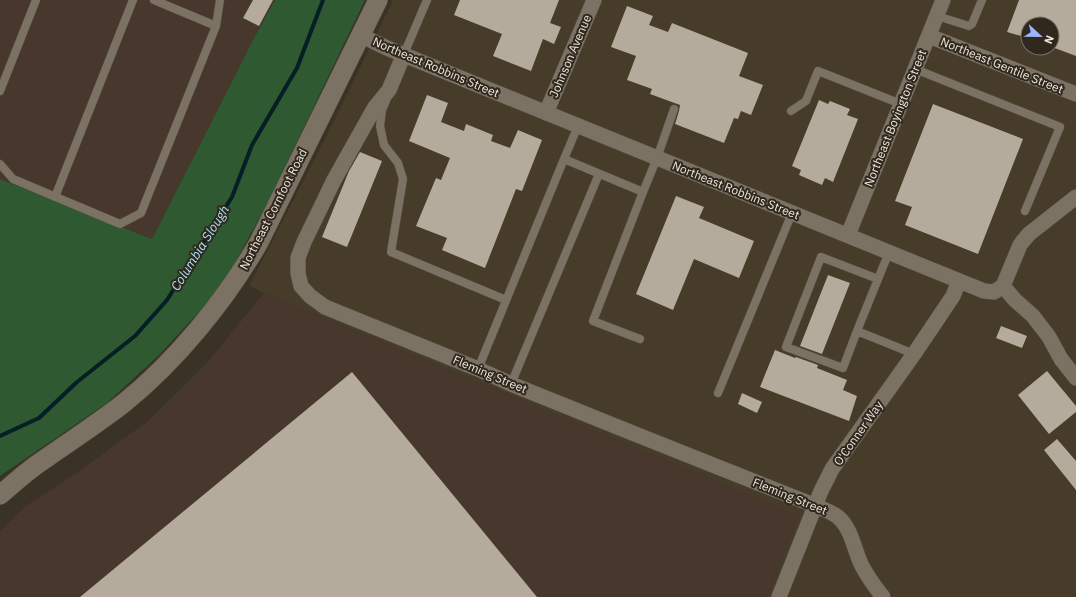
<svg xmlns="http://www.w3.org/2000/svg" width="1076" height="597" viewBox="0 0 1076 597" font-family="'IBM Plex Sans',sans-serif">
  <rect width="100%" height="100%" fill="#3a3225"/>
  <!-- built -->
  <path fill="#473c29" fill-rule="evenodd" d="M 393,0 L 1076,0 L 1076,597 L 767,597 L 799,516 L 264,293 L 249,286 L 332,125 ZM 1028,24 L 1052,24 L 1052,48 L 1028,48 Z"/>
  <!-- industrial -->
  <path fill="#48372c" d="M 0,0 L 275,0 L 252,42 L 152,239 L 0,179 Z
    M 264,293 L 799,516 L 767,597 L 0,597 L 0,531 L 26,506 L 82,469 L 148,421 L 207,363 Z"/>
  <!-- green -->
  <path fill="#2e5931" d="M 275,0 L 365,0 L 268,202 L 229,274 L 211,299 L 159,355 L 107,403 L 0,476 L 0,179 L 152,239 L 252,42 Z"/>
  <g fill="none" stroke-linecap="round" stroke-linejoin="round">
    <!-- stream -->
    <path stroke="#061e25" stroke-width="4" d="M 0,436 L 39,418 L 77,382 L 135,336 L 167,300 L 232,197 L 252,145 L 297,68 L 323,0"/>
  </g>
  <!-- building -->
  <path fill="#b4ab9c" d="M 253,0 L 273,0 L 259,26 L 243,18 Z
    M 460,0 L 559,0 L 550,23 L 561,27 L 554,44 L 543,39 L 531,71 L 493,56 L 502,34 L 454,15 Z
    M 1019,0 L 1076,0 L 1076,56 L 1052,47 L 1052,24 L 1028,24 L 1028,38 L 1007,32 Z
    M 627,6 L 653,16 L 649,25 L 668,32 L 672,23 L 748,53 L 739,76 L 763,85 L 751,115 L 741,111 L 738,119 L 734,118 L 724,143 L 675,124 L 679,111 L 680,105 L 650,94 L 652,89 L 627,80 L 636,56 L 611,47 Z
    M 427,95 L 448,103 L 441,122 L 464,131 L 466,124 L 493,135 L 491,141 L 510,148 L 518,130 L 542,140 L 522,191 L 516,189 L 485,268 L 442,250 L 447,238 L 416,226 L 436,178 L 441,180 L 450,158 L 409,141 Z
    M 819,100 L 828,104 L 830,101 L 850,109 L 847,115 L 858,119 L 833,182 L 825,178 L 822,185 L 799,175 L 801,170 L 792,166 Z
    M 933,104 L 1023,139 L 978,254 L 905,225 L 912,207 L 895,201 Z
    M 360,152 L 382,161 L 347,247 L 322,237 L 349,171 Z
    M 676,196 L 704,207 L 699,218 L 754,241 L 739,278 L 694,259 L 673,310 L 636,294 Z
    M 828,275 L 850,283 L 822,354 L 800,346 Z
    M 1001,326 L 1027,336 L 1022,348 L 996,338 Z
    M 775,350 L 795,358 L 796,357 L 818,365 L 817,368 L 847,380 L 843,390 L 857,396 L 849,421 L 760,387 Z
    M 1047,371 L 1076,406 L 1076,412 L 1049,434 L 1018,395 Z
    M 352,372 L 537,597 L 80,597 Z
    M 742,393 L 762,402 L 757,413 L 738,404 Z
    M 1057,439 L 1076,461 L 1076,490 L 1044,450 Z"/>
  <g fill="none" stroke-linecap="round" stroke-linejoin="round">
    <!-- service casing -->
    <g stroke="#565045" stroke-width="9">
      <path id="service" d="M 154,0 L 216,26
        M 937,16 L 969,26 L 972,24 L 982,0
        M 404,54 L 427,0
        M 915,69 L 1060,127 L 1025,211
        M 0,91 L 36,0
        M 386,101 L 382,110 L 380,126 L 384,145 L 398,163 L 403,179 L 391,252 L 506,300
        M 791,111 L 806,101 L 818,71 L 901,104
        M 578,126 L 564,159 L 643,192 L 657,158 L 674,109
        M 0,164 L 13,179 L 120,224 L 141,213 L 216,26 L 220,0
        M 55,197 L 133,0
        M 889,252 L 857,331 L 914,354
        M 857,331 L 843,368 L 786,347 L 821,257 L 878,279
        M 640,339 L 593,321 L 643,192
        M 478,369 L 564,159
        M 511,384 L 599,174
        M 718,393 L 792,213"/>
    </g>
    <!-- minor casing -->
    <g stroke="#565045" stroke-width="16">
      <path id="minor" d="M 360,35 L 387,48 L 984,291 L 994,292 L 1003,286
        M 929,36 L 1076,94
        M 404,54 L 389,90 L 375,107 L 334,180 L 304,242 L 298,258 L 298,273 L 301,286 L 310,296 L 325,307 L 478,369 L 511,384 L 635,434 L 816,506 C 823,509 832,512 838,517 C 852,529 854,550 862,566 C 868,577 875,587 883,597
        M 546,113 L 594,0
        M 848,235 L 943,0
        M 1003,286 L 1020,245 L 1023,241 L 1029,234 L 1076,197
        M 1003,286 L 1015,300 L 1033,316 L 1049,337 L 1061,359 L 1076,378
        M 779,597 L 821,491 L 832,469 L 914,354 L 953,296 L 959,281"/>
    </g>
    <!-- tertiary casing -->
    <g stroke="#565045" stroke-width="20">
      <path id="tertiary" d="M 0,495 C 14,483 27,471 42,461 C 69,442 97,424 124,403 C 176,361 226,300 259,242 L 378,0"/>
    </g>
    <!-- service -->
    <use href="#service" stroke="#7b7264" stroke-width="8"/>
    <!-- minor -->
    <use href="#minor" stroke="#7b7264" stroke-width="15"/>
    <!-- tertiary -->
    <use href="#tertiary" stroke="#7b7264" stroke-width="19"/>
  </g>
  <g text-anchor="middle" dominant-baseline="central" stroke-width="4" stroke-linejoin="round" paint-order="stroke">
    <!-- street labels -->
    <g font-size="12" fill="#ede8e0" stroke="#30281c">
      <text transform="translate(570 56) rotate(-67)">Johnson Avenue</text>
      <text transform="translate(1002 65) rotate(22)">Northeast Gentile Street</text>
      <text transform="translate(436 67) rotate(23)">Northeast Robbins Street</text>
      <text transform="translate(895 118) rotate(-68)">Northeast Boyington Street</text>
      <text transform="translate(736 190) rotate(22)">Northeast Robbins Street</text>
      <text transform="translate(273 209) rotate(-63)">Northeast Cornfoot Road</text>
      <text transform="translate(490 374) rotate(23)">Fleming Street</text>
      <text transform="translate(858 433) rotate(-55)">O'Conner Way</text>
      <text transform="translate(790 496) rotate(22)">Fleming Street</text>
    </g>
    <!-- water labels -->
    <g font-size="13" font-style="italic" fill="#a7e2f7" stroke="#30281c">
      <text transform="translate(200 248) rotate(-58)">Columbia Slough</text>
    </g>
  </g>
  <!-- north arrow -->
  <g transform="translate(1040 36) rotate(112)"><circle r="19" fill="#30281c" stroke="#7c756a"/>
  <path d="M0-3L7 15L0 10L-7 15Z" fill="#97b6fd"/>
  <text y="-6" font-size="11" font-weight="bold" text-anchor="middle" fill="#ede8e0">N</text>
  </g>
</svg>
